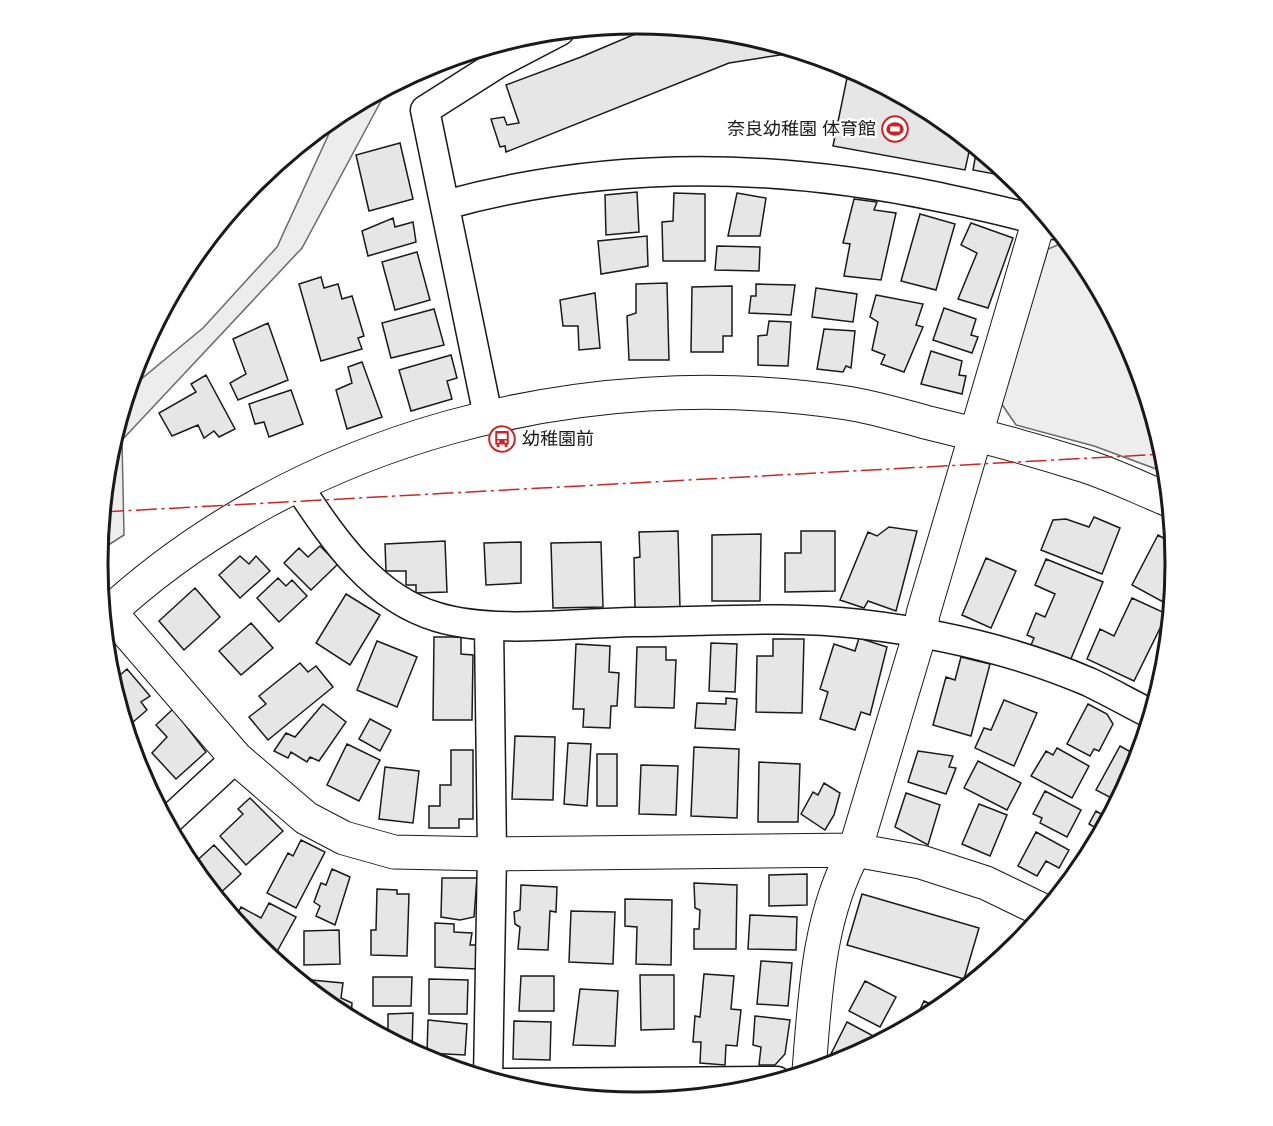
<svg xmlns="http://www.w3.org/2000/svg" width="1273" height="1126" viewBox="0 0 1273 1126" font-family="Helvetica,'Noto Sans JP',sans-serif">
  <rect width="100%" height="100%" fill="#fff"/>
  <!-- built -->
  <path fill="#ededed" stroke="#6a6a6a" stroke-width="1.5" d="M 388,88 L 302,248 L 122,440 L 124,535 L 99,551 L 108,458 L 128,390 L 203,328 L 277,247 L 338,114 Z
    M 1065,242 L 1085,264 L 1135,357 L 1165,458 L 1167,473 L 1094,446 L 1016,425 L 1001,403 L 1048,249 Z"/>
  <!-- building -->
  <path fill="#e6e6e6" stroke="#1a1a1a" stroke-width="1.5" d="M 654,26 L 742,34 L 799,52 L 729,63 L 506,152 L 505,146 L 500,147 L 491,119 L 504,117 L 507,125 L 519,123 L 506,85 L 581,57 Z
    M 848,73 L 864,76 L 936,115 L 971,143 L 965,170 L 833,146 Z
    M 400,143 L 413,199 L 369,211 L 356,155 Z
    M 977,148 L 1006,173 L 1005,176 L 973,170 Z
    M 637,192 L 639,232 L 606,235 L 605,195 Z
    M 674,193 L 705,194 L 705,261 L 663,261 L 662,222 L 673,221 Z
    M 737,193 L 766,198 L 760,236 L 728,236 Z
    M 854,199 L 877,202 L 874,210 L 896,213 L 881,280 L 844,276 L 850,244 L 843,243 Z
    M 920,214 L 955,224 L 936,290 L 901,281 Z
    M 393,218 L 395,227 L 413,222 L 416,242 L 368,256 L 362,231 Z
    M 971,223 L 1013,238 L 988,308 L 958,299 L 977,253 L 961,245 Z
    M 647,236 L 648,266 L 601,274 L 598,241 Z
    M 717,246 L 760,247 L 759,271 L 715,270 Z
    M 417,252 L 430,300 L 395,310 L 382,262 Z
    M 321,277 L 324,288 L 338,284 L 342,299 L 352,296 L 364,336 L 358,338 L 362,349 L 321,361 L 299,284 Z
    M 667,283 L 669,360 L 629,360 L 627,316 L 636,313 L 636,284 Z
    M 756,284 L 795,285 L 791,315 L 749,313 L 751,296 L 756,296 Z
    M 732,286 L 732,336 L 723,336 L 723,352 L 691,352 L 692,287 Z
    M 816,288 L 857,294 L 853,322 L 812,317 Z
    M 595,293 L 600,348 L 579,350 L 578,326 L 563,326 L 560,300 Z
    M 876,295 L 923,304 L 916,325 L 923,327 L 904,372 L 881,364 L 885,355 L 872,350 L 878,322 L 870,317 Z
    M 944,308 L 976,319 L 971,335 L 978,337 L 972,353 L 933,340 Z
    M 434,309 L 444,345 L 391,358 L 382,323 Z
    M 769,321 L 791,322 L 788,366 L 758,365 L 758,336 L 767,335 Z
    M 268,323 L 288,380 L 238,400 L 230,383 L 246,374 L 233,339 Z
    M 824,329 L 855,331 L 851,368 L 846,366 L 843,372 L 817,369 Z
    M 931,351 L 962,361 L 959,375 L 966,376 L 962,394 L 921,384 Z
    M 451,355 L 457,378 L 447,381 L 452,399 L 411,411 L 399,370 Z
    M 362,362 L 382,417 L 347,429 L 336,390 L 352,383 L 348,367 Z
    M 206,375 L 235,429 L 219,437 L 214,431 L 204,438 L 198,425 L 172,436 L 159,413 L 196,392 L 191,384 Z
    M 291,390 L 303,424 L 269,437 L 264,422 L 255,424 L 249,404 Z
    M 1094,517 L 1120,528 L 1102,574 L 1041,550 L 1053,520 L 1066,519 L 1089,527 Z
    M 889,527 L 917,531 L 896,611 L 868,601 L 864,608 L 840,600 L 868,532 L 877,536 Z
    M 678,531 L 680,608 L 635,609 L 634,558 L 640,557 L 639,532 Z
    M 801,531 L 835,531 L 835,591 L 785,592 L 785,553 L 801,553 Z
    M 761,534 L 760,601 L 712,601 L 712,535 Z
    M 1158,535 L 1174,544 L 1175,563 L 1173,588 L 1165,603 L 1132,585 Z
    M 445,541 L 447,592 L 416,593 L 416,585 L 406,585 L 406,571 L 386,571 L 385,544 Z
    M 521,542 L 521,583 L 486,585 L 484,543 Z
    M 601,542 L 603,607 L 553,608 L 551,543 Z
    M 320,546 L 338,564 L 311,590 L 284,563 L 299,548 L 308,557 Z
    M 240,556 L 249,564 L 256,556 L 270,571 L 240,598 L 219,575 Z
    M 986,558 L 1016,571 L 991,628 L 962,615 Z
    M 1046,559 L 1103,582 L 1070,661 L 1031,645 L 1034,638 L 1027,635 L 1036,613 L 1045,617 L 1055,594 L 1035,585 Z
    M 278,578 L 286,586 L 292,580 L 307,596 L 279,622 L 257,598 Z
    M 195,588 L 220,617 L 184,650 L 159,621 Z
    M 346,594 L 380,615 L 350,665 L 316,643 Z
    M 1132,598 L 1167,614 L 1134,681 L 1087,659 L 1100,629 L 1114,636 Z
    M 251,623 L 273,648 L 241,675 L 219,651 Z
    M 434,637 L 461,637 L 461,654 L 473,655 L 472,720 L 433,720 Z
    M 859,638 L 887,647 L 870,715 L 861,712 L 855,730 L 820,719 L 828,692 L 820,689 L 834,644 L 855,651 Z
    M 773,639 L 804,639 L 802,713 L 756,712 L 757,656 L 773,656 Z
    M 377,641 L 417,657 L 397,707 L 357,690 Z
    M 711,643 L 737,644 L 735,692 L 709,691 Z
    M 576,644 L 610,646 L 609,672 L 619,673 L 617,706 L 611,706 L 610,728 L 583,727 L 584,709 L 573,709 Z
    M 637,647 L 666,647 L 666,660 L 676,660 L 674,708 L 635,707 Z
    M 961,657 L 990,664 L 971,736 L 933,725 L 946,677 L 955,680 Z
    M 300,663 L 308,672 L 316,666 L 333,687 L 268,740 L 249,717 L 266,704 L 259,696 Z
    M 127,669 L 150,696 L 141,702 L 147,710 L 126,728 L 112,682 Z
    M 726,698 L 737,699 L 735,730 L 695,728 L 697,703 L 726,704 Z
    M 1004,700 L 1037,713 L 1014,766 L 975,748 L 984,728 L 991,730 Z
    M 323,704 L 346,722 L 319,761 L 310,757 L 307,762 L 291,752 L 288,758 L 274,751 L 286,733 L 295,737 Z
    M 1088,704 L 1107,714 L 1113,724 L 1099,751 L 1094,749 L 1090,756 L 1067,744 Z
    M 173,709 L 206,752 L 176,779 L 152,753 L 167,737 L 156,725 Z
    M 370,719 L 391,730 L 380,751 L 359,739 Z
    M 515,736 L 555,737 L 553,800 L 512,799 Z
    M 568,743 L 591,744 L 587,806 L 564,804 Z
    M 347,744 L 380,760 L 359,801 L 327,785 Z
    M 1120,746 L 1138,756 L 1117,801 L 1096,790 Z
    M 694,747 L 739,749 L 737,818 L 691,816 Z
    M 1057,748 L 1089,766 L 1072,798 L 1031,776 L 1046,751 L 1053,755 Z
    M 451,750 L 473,750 L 473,819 L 459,819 L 459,828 L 429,828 L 429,806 L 440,806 L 440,785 L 451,785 Z
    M 918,751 L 953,756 L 949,767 L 956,768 L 946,794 L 908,782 Z
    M 597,754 L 617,754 L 617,806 L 597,806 Z
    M 978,761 L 1021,783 L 1007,810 L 964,788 Z
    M 759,762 L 800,764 L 798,822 L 758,822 Z
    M 641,765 L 678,766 L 676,815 L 639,814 Z
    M 138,767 L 160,796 L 155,800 L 138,769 Z
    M 385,767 L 419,771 L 413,823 L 379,819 Z
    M 824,783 L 840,793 L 834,815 L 825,830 L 801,814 L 813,792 L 818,795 Z
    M 1045,791 L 1081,810 L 1067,837 L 1040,823 L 1042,818 L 1033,814 Z
    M 906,793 L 940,805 L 928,845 L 895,827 Z
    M 250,798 L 283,831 L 246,865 L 220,836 L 243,814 L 238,809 Z
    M 979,804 L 1007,815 L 990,856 L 962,844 Z
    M 1096,811 L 1108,818 L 1101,831 L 1089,824 Z
    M 1036,832 L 1069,850 L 1059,868 L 1046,861 L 1037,876 L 1018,866 Z
    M 301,840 L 325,852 L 296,908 L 267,893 L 288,853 L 293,856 Z
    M 214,845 L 241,874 L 216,897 L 191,866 Z
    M 332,869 L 350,877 L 335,925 L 316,916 L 320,906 L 314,902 L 321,883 L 326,885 Z
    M 807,874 L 807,905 L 769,906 L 769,875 Z
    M 442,878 L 477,878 L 474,917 L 460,920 L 441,917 Z
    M 694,883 L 737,885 L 736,949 L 694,949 L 694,929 L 699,929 L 700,910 L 695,908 Z
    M 521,885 L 557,887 L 556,912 L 550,911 L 548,950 L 518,949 L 520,927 L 515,924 L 514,912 L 520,910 Z
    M 377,889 L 397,890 L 397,894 L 409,894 L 407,956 L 371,955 L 371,930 L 376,930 Z
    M 862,894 L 979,928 L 964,979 L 847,945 Z
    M 625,899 L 672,900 L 671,965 L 636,964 L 637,927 L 625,926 Z
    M 269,903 L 296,917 L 274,957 L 255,944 L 235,919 L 241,907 L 261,918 Z
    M 571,911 L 615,912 L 613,964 L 569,962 Z
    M 750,915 L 797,917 L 796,950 L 748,949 Z
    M 435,923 L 454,924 L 454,932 L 472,933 L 470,945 L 477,945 L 476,969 L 435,967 Z
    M 339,930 L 340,964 L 304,965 L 304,931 Z
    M 761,961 L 792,963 L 788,1006 L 757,1004 Z
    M 704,974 L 734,976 L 731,1009 L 741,1010 L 737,1046 L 726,1045 L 725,1065 L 700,1063 L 701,1042 L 693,1042 L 695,1016 L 700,1017 Z
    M 640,975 L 674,975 L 674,1029 L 641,1030 Z
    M 521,976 L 554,976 L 554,1011 L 519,1011 Z
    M 373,977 L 412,977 L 411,1006 L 373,1006 Z
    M 429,979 L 468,980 L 467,1014 L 429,1014 Z
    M 311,980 L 343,983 L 341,998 L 352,1003 L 351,1019 L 337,1011 L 311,990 Z
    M 865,981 L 896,997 L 880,1027 L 849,1011 Z
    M 580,989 L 618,991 L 615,1046 L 573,1045 Z
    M 924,1001 L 939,1008 L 913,1024 Z
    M 413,1013 L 412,1051 L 382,1035 L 382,1029 L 388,1029 L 388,1014 Z
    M 755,1016 L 790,1020 L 785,1054 L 775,1065 L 759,1065 L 761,1047 L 753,1045 Z
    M 428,1020 L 467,1024 L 465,1055 L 427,1053 Z
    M 514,1021 L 551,1022 L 550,1060 L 513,1059 Z
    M 847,1022 L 879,1039 L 844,1060 L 831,1054 Z"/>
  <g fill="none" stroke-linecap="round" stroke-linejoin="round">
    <!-- street casing -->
    <g stroke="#1a1a1a" stroke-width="31">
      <path id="street" d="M 445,205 C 606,160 775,163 939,197 C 977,205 1016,213 1053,225
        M 488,416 L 425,110 L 499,63 L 560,31
        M 298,486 C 333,538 372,598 437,617 C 492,634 573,623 632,622 C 707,622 785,615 860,624 C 937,633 1017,651 1089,682 C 1110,692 1131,704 1151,714
        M 167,822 L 236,758
        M 488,1079 L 492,854 L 489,626
        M 503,1083 L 777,1081"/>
    </g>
    <!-- secondary casing -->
    <g stroke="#1a1a1a" stroke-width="35">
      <path id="secondary" d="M 110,612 L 236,758 L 306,818 L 344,838 L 394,852 L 492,854 L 855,850 L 921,862 L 986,883 L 1044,911
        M 103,618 C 298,436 585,363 847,403 C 873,407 899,415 925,422 C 976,434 1028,448 1079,464 C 1110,473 1139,488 1169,500
        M 809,1071 C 815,997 818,916 855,850 L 920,633 L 923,614 L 1039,220"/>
    </g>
    <!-- street -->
    <use href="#street" stroke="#fff" stroke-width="28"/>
    <!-- secondary -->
    <use href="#secondary" stroke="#fff" stroke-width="33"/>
    <!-- power -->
    <path stroke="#c62828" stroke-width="1.5" stroke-dasharray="21 4.5 3 4.5" stroke-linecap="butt" d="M 103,512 L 1164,454"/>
  </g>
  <!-- icons -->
  <defs>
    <g id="stadium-ring" transform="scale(1.35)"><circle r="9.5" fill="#fff" stroke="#c62828" stroke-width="1.5"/><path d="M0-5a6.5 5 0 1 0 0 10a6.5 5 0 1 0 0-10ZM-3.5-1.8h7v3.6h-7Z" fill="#c62828"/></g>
    <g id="bus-ring" transform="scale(1.35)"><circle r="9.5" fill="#fff" stroke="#c62828" stroke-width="1.5"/><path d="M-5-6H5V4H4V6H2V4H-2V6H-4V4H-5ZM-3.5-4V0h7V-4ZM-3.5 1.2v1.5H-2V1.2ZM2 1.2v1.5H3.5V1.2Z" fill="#c62828"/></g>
  </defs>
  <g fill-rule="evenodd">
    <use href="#stadium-ring" x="895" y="129"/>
    <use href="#bus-ring" x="502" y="439"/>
  </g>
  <g text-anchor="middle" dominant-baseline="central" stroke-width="4.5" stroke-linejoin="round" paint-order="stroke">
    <!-- poi labels -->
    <g font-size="18" fill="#1a1a1a" stroke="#fff" text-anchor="end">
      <text x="876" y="129">奈良幼稚園 体育館</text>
      <text x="522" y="439" text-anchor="start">幼稚園前</text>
    </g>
  </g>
  <!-- crop -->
  <path d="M0 0H1273V1126H0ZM636 34H637A528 528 0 0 1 1165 562V564A528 528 0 0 1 637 1092H636A528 528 0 0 1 108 564V562A528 528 0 0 1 636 34Z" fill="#fff" fill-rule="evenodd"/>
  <path fill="none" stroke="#1a1a1a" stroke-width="3" d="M636 34H637A528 528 0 0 1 1165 562V564A528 528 0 0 1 637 1092H636A528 528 0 0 1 108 564V562A528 528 0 0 1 636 34Z"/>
</svg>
